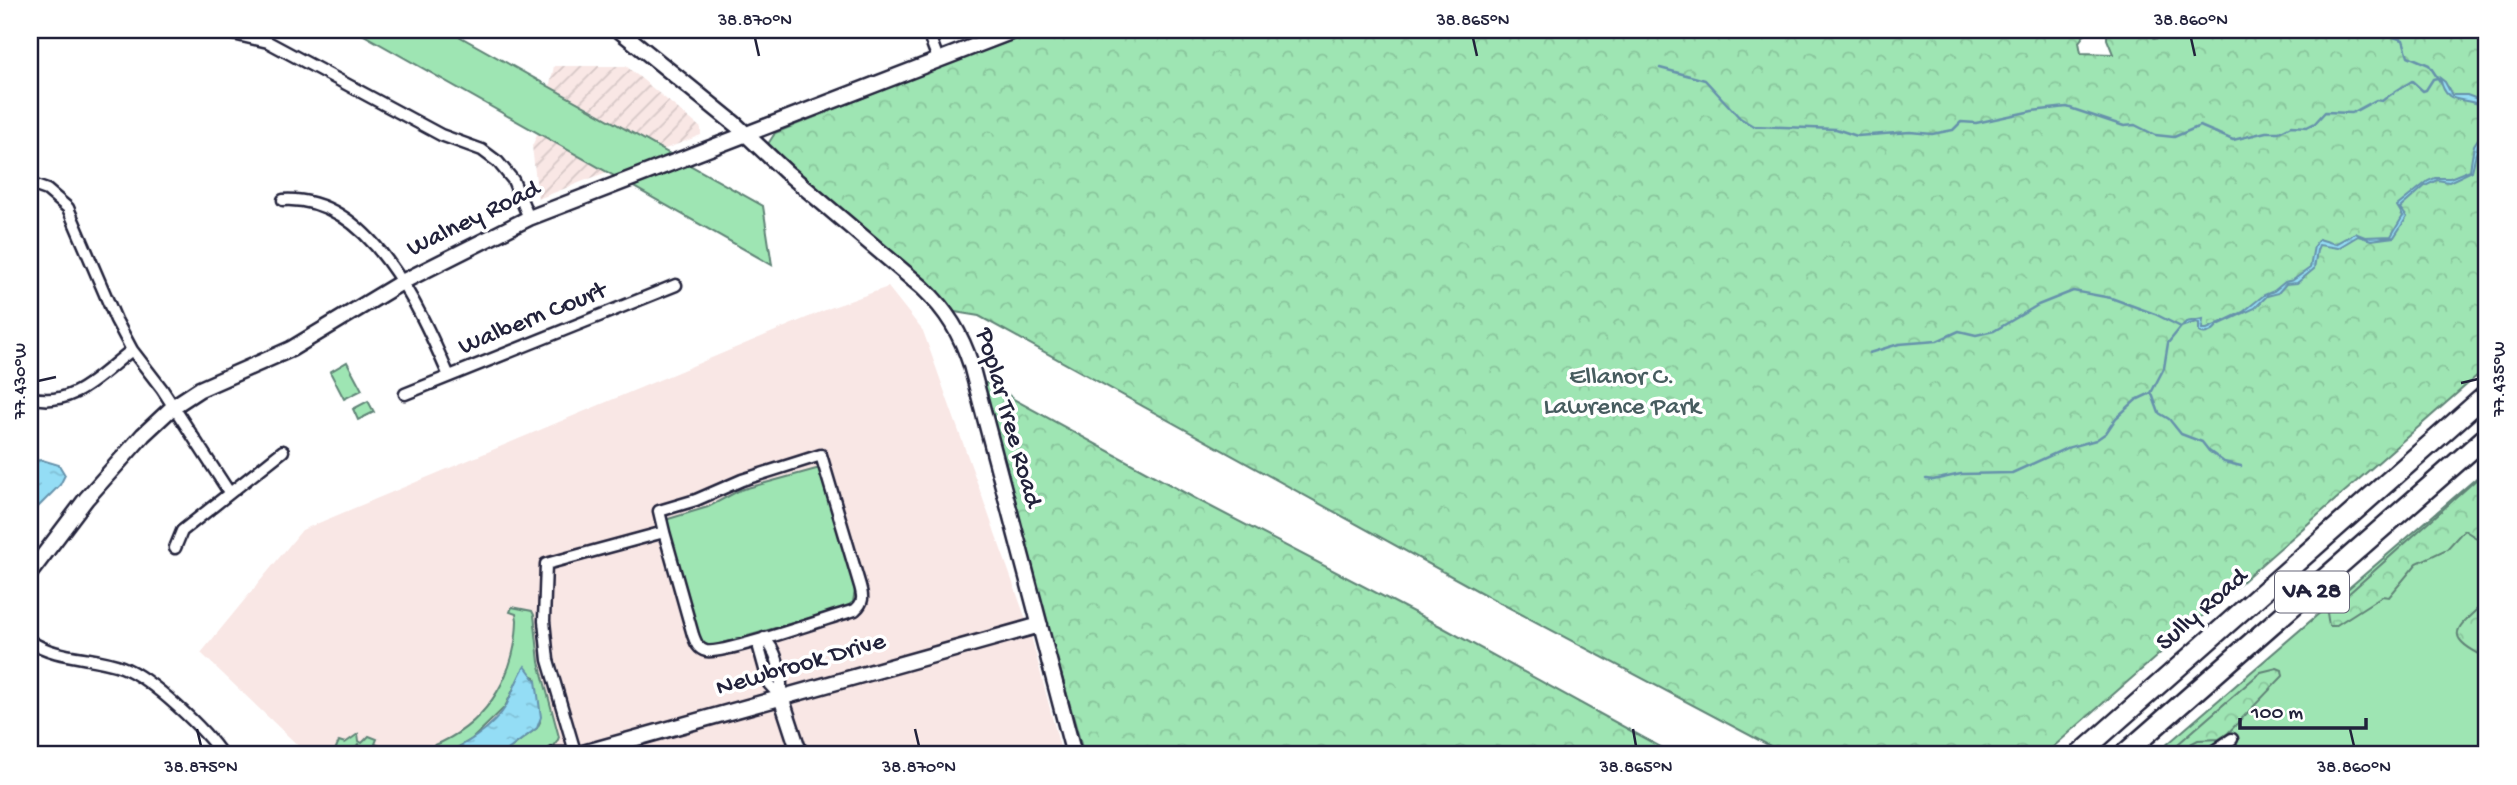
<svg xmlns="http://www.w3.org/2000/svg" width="2517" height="785" viewBox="0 0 2517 785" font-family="'Gochi Hand',sans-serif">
  <defs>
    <pattern id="industrial-furrows" width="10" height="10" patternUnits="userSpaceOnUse" patternTransform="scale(1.75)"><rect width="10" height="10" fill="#f9e7e5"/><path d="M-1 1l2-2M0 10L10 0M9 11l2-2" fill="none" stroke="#d5c6c5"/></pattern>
    <pattern id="forest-crowns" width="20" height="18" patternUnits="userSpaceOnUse" patternTransform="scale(1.75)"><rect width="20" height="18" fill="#9ee5b3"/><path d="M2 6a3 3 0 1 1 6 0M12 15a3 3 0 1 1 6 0" fill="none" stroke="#88c49b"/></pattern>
    <pattern id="water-ripples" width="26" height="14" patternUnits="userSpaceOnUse" patternTransform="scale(1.75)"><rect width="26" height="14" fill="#94ddf5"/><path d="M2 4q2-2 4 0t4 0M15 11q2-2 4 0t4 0" fill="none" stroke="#7fbdd3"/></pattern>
  </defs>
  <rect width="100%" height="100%" fill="#fff"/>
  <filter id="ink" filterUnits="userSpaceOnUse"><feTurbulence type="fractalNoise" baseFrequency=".0143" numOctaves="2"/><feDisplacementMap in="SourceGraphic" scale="14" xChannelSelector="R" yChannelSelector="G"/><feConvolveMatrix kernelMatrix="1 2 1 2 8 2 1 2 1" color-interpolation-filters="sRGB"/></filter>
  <g filter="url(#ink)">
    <!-- built -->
    <path fill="#f9e7e5" d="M 888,287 L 923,331 L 1029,628 L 1062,755 L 308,755 L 201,653 L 302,530 L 830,308 Z"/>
    <!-- industrial -->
    <path fill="url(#industrial-furrows)" d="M 554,66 L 626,66 L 701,128 L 701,135 L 538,199 L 532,146 L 541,127 Z"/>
    <!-- green -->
    <path fill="#9ee5b3" stroke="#608477" stroke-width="2" d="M 355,30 L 448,30 L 763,206 L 772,265 Z
      M 347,362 L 362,390 L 344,399 L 330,372 Z
      M 368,401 L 374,412 L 358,420 L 353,409 Z
      M 820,468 L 855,590 L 853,602 L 845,608 L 709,647 L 704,646 L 700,640 L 665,520 L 708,507 L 740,490 Z
      M 2487,469 L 2487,755 L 2154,755 L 2171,741 Z
      M 512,607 L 532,611 L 534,615 L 539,662 L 559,737 C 552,760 520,755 501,755 L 537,728 L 540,722 L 535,677 L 522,671 L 505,707 L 472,739 L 450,752 L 440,755 L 383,755 L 365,750 L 358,744 L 350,755 L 333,755 L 339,741 L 345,743 L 358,734 L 359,741 L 362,743 L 369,736 L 377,739 L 375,744 C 402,757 415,755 442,742 C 490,719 516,672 517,620 L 516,614 L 510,612 Z"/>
    <!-- forest -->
    <path fill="url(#forest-crowns)" stroke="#608477" stroke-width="2" d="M 1040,30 L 2088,30 L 2079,42 L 2081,53 L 2113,54 L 2107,39 L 2107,30 L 2147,30 L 2154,39 L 2171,35 L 2171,30 L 2487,30 L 2487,367 L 2044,755 L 1787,755 L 1489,597 L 979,316 L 949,311 L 772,153 L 768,144 L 775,133 L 942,66 Z
      M 991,381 L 1015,400 L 1198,500 L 1440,626 L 1675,755 L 1084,755 L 980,385 Z
      M 2487,470 L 2487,532 L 2485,530 L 2478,539 L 2464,530 L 2447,549 L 2417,563 L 2389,597 L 2382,596 L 2335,626 L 2329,626 L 2327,613 Z
      M 2487,600 L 2487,658 C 2440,635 2457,629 2487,600 Z
      M 2277,668 L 2282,670 L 2283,676 L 2228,733 L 2219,739 L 2198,740 L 2181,749 L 2178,744 L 2261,672 Z"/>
    <!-- water -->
    <path fill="url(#water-ripples)" stroke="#6692ab" stroke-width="2" d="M 2440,78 L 2445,82 L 2452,95 L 2467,95 L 2483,101 L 2487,98 L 2484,111 L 2487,115 L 2487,121 L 2482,113 L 2481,105 C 2460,96 2446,106 2440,78 Z
      M 2487,125 L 2487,136 L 2478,146 L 2472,171 L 2449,182 L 2437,180 L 2425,186 L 2400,208 L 2407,217 L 2394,237 L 2371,240 L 2358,236 L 2338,248 L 2319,245 L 2317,250 L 2314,269 L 2297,283 L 2286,284 L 2278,293 L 2267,296 L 2255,308 L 2218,325 C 2213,331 2206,336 2199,332 L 2199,323 L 2196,322 L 2181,327 L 2186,322 L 2203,319 L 2202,329 L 2207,329 L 2243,312 L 2264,295 L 2274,291 L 2285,282 L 2293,280 L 2310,268 L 2314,246 L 2319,239 L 2335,244 L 2355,233 L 2365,237 L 2391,236 L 2403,216 L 2397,206 L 2428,181 L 2435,178 L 2450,178 L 2470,170 L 2474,145 Z
      M 42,460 L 59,465 L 65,475 L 60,485 L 33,512 L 30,511 L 30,461 Z
      M 525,666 L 536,681 L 541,717 L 537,728 L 501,755 L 440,755 C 462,748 494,727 506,706 C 513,693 516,679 525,666 Z"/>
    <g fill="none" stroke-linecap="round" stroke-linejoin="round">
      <!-- stream -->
      <path stroke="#6692ab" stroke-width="2.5" d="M 2381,30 L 2390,36 L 2403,40 L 2408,56 L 2429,65 L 2441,83
        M 1660,68 L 1705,80 L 1740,118 L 1753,126 L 1836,129 L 1857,136 L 1910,132 L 1932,134 L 1953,130 L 1961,122 L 1976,123 L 2032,111 L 2067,107 L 2124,126 L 2135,125 L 2155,135 L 2174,137 L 2200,126 L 2233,140 L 2266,132 L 2279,132 L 2291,126 L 2307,127 L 2315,123 L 2325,112 L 2352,113 L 2376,100 L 2382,101 C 2392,93 2401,88 2412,81 L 2423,91 L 2426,90 L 2433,79 L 2437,78
        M 1869,353 L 1899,344 L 1937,341 L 1959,331 L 1976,335 L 1994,331 L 2038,305 L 2073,291 L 2111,298 L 2155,314 L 2181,327 L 2168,343 L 2164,368 L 2151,393 L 2136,400 L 2116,418 L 2106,433 L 2096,440 L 2067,448 L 2012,473 L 1961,474 L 1933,480 L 1926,479
        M 2152,394 L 2159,413 L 2169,419 L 2181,434 L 2202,442 L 2209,451 L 2224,462 L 2241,466"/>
      <!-- street casing -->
      <g stroke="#22223b" stroke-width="15">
        <path id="street" d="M 216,30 L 268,42 L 441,135 L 482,150 L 498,162 L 513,180 L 529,218
          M 927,30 L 938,59
          M 30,184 L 47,190 L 68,208 L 116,320 L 132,350 L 162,389 L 229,492
          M 283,200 C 370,195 420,309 449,376
          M 405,394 L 676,285
          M 30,397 C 73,409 100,374 132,350
          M 175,548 L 182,531 L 283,451
          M 764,638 C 779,653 782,676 781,697 L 769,684 L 759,648 Z
          M 30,641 C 56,659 93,656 122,667 C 151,678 206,730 222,755
          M 576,755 L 548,660 L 544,621 L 546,564 L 664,532 L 659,511 L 696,500 L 742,480 L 821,455 L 860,586 C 863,597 864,602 855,610 C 831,617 723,655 706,651 C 698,649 696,643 693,635 L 664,532
          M 2208,755 L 2232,739"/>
      </g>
      <!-- secondary casing -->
      <g stroke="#22223b" stroke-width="19">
        <path id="secondary" d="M 619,30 L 735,124 L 785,171 L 923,288 C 947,311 961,334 971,365 L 1074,755
          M 30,573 L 86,499 L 143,435 L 174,406 L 200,389 L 291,349 L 402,282 L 529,218 L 1016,30
          M 781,697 L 800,755
          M 554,755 L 576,755 L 1040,625"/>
      </g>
      <!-- highway casing -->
      <g stroke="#22223b" stroke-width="23">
        <path id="highway" d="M 2079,755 L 2487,394
          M 2123,755 L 2487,436"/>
      </g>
      <!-- street -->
      <use href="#street" stroke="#fff" stroke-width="10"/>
      <!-- secondary -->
      <use href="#secondary" stroke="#fff" stroke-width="14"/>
      <!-- highway -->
      <use href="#highway" stroke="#fff" stroke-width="18"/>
    </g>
  </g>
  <!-- ticks -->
  <path fill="none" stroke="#22223b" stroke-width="2.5" d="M 755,38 L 759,56M 1473,38 L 1477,56M 2191,38 L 2195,56M 38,381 L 56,377M 2461,383 L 2478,379M 197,729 L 201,746M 915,729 L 919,746M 1633,729 L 1636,746M 2350,729 L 2354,746"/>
  <g text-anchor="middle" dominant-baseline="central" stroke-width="7" stroke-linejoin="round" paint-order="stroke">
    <!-- shield labels -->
    <rect fill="#fff" stroke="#646476" stroke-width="2" x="2275" y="571.5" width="74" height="41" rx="5"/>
    <g font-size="24" font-weight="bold" fill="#22223b">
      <text x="2312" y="592">VA 28</text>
    </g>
    <!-- street labels -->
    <g font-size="26" fill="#22223b" stroke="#fff">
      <text transform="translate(474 220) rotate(-26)">Walney Road</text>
      <text transform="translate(533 320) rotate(-22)">Walbern Court</text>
      <text transform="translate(1007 418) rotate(74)">Poplar Tree Road</text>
      <text transform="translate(2203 611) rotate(-41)">Sully Road</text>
      <text transform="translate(801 666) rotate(-16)">Newbrook Drive</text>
    </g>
    <!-- park labels -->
    <g font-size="26" fill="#475c5f" stroke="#fff">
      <text x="1622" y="378">Ellanor C.<tspan x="1622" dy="30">Lawrence Park</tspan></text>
    </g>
  </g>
  <!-- margin -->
  <rect width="2517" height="785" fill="none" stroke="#fff" stroke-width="77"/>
  <!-- scale -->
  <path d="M2240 718v10h126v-10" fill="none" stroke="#22223b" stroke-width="3.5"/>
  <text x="2251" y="718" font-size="21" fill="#22223b" stroke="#ffffff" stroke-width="5" paint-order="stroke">100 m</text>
  <rect x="38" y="38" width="2440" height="708" fill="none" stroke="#22223b" stroke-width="2.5"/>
  <g font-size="18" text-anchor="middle" fill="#22223b">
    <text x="755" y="25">38.870°N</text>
    <text x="1473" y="25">38.865°N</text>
    <text x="2191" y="25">38.860°N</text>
    <text transform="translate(2498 379) rotate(-90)" y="6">77.435°W</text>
    <text transform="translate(19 381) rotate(-90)" y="6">77.430°W</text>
    <text x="201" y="772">38.875°N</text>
    <text x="919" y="772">38.870°N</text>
    <text x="1636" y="772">38.865°N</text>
    <text x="2354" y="772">38.860°N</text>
  </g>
</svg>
